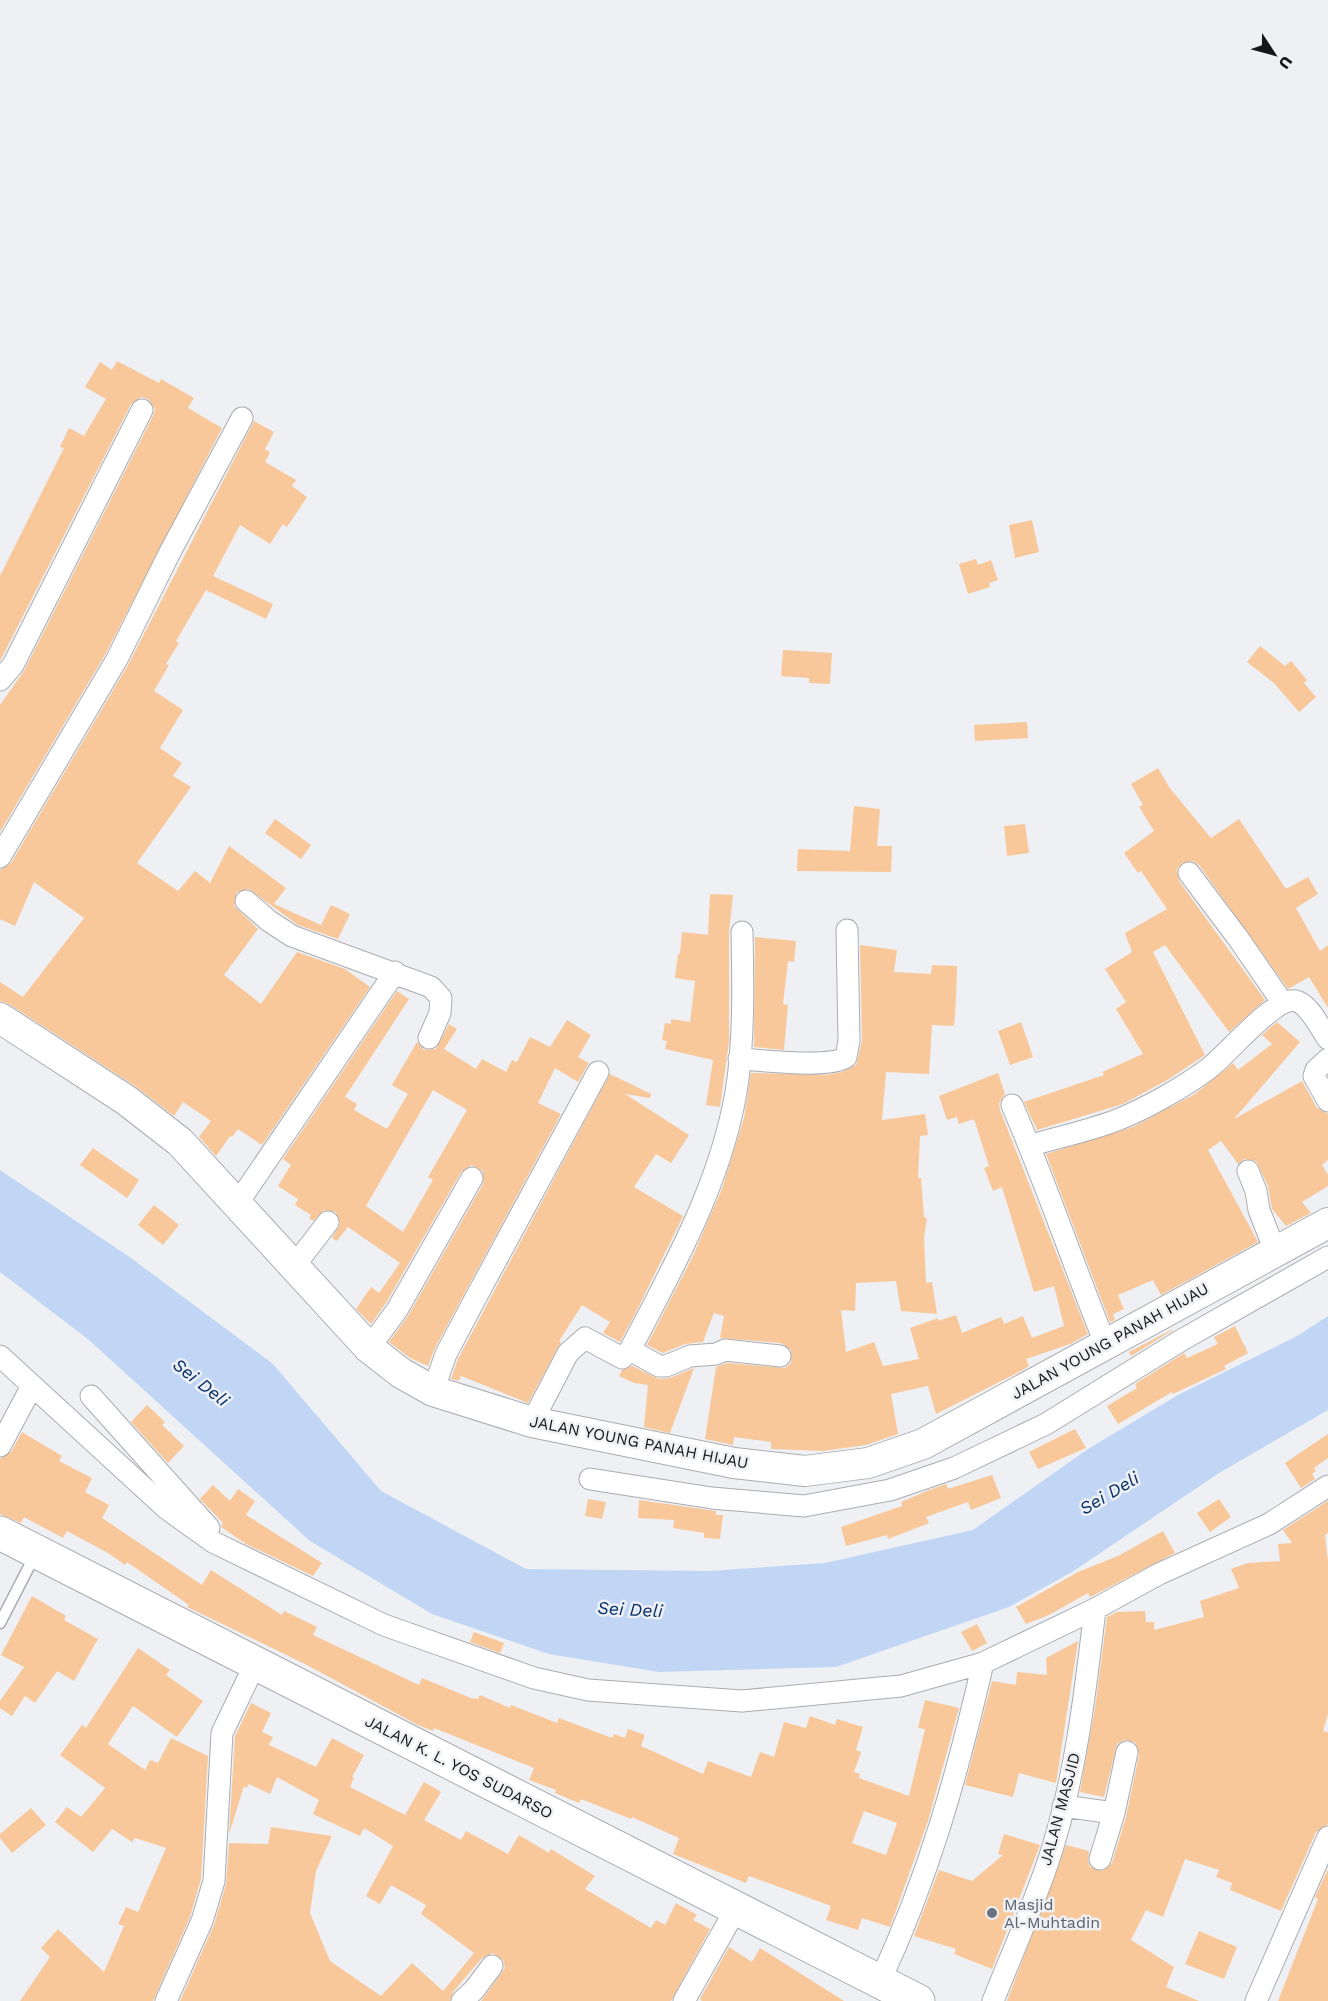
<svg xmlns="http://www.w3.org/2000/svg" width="1328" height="2001" viewBox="0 0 1328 2001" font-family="'Work Sans',sans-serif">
  <rect width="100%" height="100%" fill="#eef0f4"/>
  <!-- water -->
  <path fill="#c1d6f5" d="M 0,1170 L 131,1258 L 273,1364 L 381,1491 L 526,1569 L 709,1571 L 825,1563 L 973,1530 L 1088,1449 L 1178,1395 L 1297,1336 L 1328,1316 L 1328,1410 L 1219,1473 L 1072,1572 L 1009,1607 L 836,1667 L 659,1672 L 549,1654 L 432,1614 L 310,1541 L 89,1340 L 0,1272 Z"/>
  <!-- building -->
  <path fill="#f8c89a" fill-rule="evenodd" d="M 117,361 L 159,383 L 161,379 L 194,398 L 188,408 L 222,428 L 106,653 L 0,832 L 0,705 L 24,671 L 153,416 L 155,409 L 148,399 L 141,397 L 131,404 L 0,661 L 0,576 L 64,448 L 60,447 L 69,428 L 84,436 L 106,399 L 85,387 L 100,362 L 112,370 Z
    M 254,421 L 274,432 L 265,449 L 270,452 L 265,462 L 296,480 L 292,486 L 307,497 L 287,527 L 283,524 L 270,544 L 240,525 L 213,576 L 273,604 L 266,619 L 206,590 L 176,641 L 179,643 L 166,664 L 169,665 L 154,691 L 183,710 L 160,748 L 182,763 L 173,776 L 191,787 L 137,863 L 178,891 L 195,871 L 210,883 L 229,846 L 286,888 L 274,904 L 321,925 L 331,905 L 350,914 L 338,939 L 298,925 L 249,889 L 237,892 L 234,906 L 258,929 L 224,975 L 261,1004 L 297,952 L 345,969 L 370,987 L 262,1145 L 238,1129 L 232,1137 L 230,1136 L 216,1156 L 199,1137 L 211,1121 L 183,1102 L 174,1116 L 135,1086 L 9,1004 L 0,1001 L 0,982 L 23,997 L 84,918 L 34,882 L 15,926 L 0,919 L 0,870 L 11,863 L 128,665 Z
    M 1032,520 L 1039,552 L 1015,558 L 1009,525 Z
    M 976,559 L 978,565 L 991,560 L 998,580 L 989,583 L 990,587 L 968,594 L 959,564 Z
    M 1260,646 L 1285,666 L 1291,661 L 1307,680 L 1304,683 L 1316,697 L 1299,712 L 1274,683 L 1247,662 Z
    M 783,650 L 832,653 L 830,684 L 809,683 L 809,678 L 781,676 Z
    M 1027,722 L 1028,738 L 975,741 L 974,725 Z
    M 1158,768 L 1169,787 L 1211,838 L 1239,819 L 1286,889 L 1308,877 L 1318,894 L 1296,908 L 1320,951 L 1328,945 L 1328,1008 L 1309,977 L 1288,989 L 1199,865 L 1193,861 L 1182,863 L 1177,869 L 1179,881 L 1265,1000 L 1229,1032 L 1165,945 L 1153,952 L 1205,1055 L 1169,1079 L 1123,1104 L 1037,1130 L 1024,1102 L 1104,1075 L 1102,1072 L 1143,1054 L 1116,1009 L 1126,1002 L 1105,969 L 1132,952 L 1125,933 L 1167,909 L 1141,871 L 1138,873 L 1124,853 L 1154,831 L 1139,807 L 1143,805 L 1131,784 Z
    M 854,806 L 880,809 L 877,846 L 892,846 L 891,872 L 797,871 L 798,849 L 850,851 Z
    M 275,819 L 311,845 L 301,859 L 265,833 Z
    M 1025,824 L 1029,853 L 1007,856 L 1004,826 Z
    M 710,894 L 733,895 L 729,932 L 729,1041 L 720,1107 L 706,1105 L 713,1060 L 665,1049 L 667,1041 L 662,1040 L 665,1023 L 671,1024 L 671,1019 L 690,1022 L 695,981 L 675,978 L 678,954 L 680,954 L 682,932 L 708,935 Z
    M 755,937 L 796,941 L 794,962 L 788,961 L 783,1004 L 788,1005 L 784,1050 L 754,1047 Z
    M 860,945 L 897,950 L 894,972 L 931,974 L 932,965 L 957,966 L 956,999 L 954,1026 L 932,1025 L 929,1074 L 886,1072 L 882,1120 L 925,1114 L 928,1135 L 920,1136 L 918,1178 L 921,1178 L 924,1217 L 927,1218 L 924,1237 L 926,1283 L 932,1282 L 937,1314 L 901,1311 L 896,1281 L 856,1283 L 855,1311 L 841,1310 L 846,1352 L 874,1342 L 883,1366 L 919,1359 L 910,1328 L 938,1318 L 938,1321 L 956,1315 L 962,1333 L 1001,1317 L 1004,1324 L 1023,1316 L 1032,1338 L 1064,1326 L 1054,1286 L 1034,1292 L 1002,1187 L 993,1191 L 984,1168 L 989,1166 L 974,1119 L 959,1124 L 957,1117 L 947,1120 L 939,1096 L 998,1073 L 1005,1094 L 999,1103 L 1000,1110 L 1088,1334 L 1070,1344 L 1026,1359 L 1029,1366 L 1021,1371 L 936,1414 L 928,1386 L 891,1394 L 898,1434 L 866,1445 L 823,1451 L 771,1449 L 771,1442 L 734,1437 L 733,1445 L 705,1439 L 716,1367 L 727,1363 L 785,1368 L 791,1363 L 791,1350 L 781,1343 L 720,1338 L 724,1316 L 714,1313 L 703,1342 L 685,1344 L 663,1353 L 647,1345 L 692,1258 L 722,1189 L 744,1118 L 751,1073 L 826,1075 L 842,1072 L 856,1065 L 862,1041 Z
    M 397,991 L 409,999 L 345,1097 L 357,1104 L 354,1110 L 387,1129 L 408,1094 L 392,1085 L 417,1042 L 424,1050 L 436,1049 L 449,1024 L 457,1029 L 444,1049 L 476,1069 L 482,1059 L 506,1072 L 512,1060 L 517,1062 L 530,1037 L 550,1047 L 567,1020 L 591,1035 L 578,1057 L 589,1063 L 578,1082 L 555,1068 L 538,1103 L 561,1114 L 435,1348 L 428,1366 L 410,1358 L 389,1342 L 408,1316 L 483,1184 L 483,1171 L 471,1165 L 461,1172 L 386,1303 L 371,1324 L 356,1309 L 371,1287 L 379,1293 L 400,1263 L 348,1227 L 337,1241 L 332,1238 L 340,1224 L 336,1212 L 324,1210 L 313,1221 L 309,1218 L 311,1215 L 295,1205 L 298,1199 L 278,1186 L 291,1165 L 283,1159 ZM 433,1090 L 467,1110 L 428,1177 L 433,1180 L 403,1232 L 366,1206 Z
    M 1021,1022 L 1033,1057 L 1010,1065 L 998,1031 Z
    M 1277,1022 L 1300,1042 L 1234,1119 L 1302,1081 L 1317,1108 L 1328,1114 L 1328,1160 L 1322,1165 L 1328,1175 L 1328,1186 L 1302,1202 L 1311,1213 L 1286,1226 L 1272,1209 L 1268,1186 L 1256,1161 L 1244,1159 L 1238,1164 L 1221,1141 L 1208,1150 L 1258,1242 L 1161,1295 L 1153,1280 L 1118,1295 L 1124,1309 L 1113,1314 L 1115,1320 L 1110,1322 L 1046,1154 L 1133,1127 L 1195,1094 L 1233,1063 L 1238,1070 L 1272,1044 L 1262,1035 Z
    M 610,1074 L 651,1094 L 650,1098 L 625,1094 L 689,1135 L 671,1163 L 656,1154 L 634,1187 L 683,1216 L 636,1312 L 620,1342 L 603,1333 L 610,1322 L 582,1305 L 559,1341 L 561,1342 L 528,1403 L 461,1376 L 459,1381 L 451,1379 L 458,1359 Z
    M 93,1148 L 139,1180 L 127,1198 L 80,1165 Z
    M 154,1205 L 179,1225 L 163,1245 L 138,1225 Z
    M 1235,1326 L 1248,1353 L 1224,1366 L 1226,1369 L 1173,1394 L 1172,1392 L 1118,1424 L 1107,1406 L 1137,1388 L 1135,1384 L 1184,1353 L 1187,1358 L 1218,1344 L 1214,1337 Z
    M 1173,1329 L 1173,1330 L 1131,1356 L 1129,1352 Z
    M 632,1366 L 659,1379 L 670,1378 L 694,1368 L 670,1433 L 644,1427 L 648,1385 L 634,1383 L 619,1376 L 622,1370 Z
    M 147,1405 L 165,1422 L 162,1425 L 184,1446 L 168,1463 L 131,1422 Z
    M 1075,1429 L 1086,1448 L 1038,1469 L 1029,1452 Z
    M 22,1432 L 62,1456 L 59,1461 L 92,1478 L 85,1492 L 109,1505 L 102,1518 L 202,1585 L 211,1570 L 282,1615 L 284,1611 L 317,1627 L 313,1635 L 419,1685 L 422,1678 L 471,1698 L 478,1699 L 480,1695 L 510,1708 L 511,1705 L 557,1723 L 559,1718 L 612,1738 L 614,1734 L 625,1738 L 628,1729 L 645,1735 L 641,1746 L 703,1774 L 708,1761 L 751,1777 L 760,1752 L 774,1757 L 784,1722 L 806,1728 L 810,1716 L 835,1725 L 837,1719 L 863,1727 L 856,1750 L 861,1752 L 854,1772 L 860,1774 L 859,1778 L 909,1796 L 925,1729 L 918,1728 L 925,1700 L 959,1708 L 928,1821 L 890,1927 L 862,1918 L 858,1930 L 826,1920 L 831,1906 L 749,1876 L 746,1883 L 673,1854 L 679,1838 L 632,1817 L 631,1819 L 581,1799 L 579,1803 L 555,1793 L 556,1790 L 529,1780 L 534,1768 L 434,1728 L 433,1731 L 418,1725 L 305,1664 L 187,1607 L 189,1605 L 127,1562 L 125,1565 L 108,1553 L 67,1531 L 63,1538 L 24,1517 L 21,1523 L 0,1514 L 0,1459 L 11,1452 ZM 864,1811 L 897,1823 L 886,1855 L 852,1843 Z
    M 1328,1434 L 1328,1458 L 1314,1468 L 1316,1471 L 1312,1474 L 1315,1479 L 1301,1488 L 1285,1463 Z
    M 992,1475 L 1001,1498 L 971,1510 L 968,1502 L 926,1517 L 929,1523 L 888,1539 L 887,1535 L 846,1546 L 841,1527 L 902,1506 L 901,1502 L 929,1490 L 946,1484 L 948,1489 Z
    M 213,1485 L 230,1501 L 238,1489 L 255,1501 L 246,1515 L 322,1563 L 313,1576 L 246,1544 L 221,1527 L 223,1523 L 200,1499 Z
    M 588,1499 L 606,1502 L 602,1519 L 585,1516 Z
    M 1219,1499 L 1231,1517 L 1210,1532 L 1197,1513 Z
    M 639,1500 L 716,1511 L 716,1515 L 723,1515 L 720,1539 L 704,1538 L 704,1533 L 673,1528 L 674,1520 L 638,1518 Z
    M 1328,1501 L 1328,1533 L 1325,1535 L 1328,1561 L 1328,1714 L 1323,1731 L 1328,1732 L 1328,1824 L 1316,1832 L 1281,1911 L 1230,1890 L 1232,1883 L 1216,1877 L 1219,1870 L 1185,1859 L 1163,1917 L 1146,1910 L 1131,1940 L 1174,1967 L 1166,1987 L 1199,2001 L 1007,2001 L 1066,1845 L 1089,1851 L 1088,1861 L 1090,1867 L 1103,1871 L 1112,1863 L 1126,1817 L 1139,1755 L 1135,1742 L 1124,1740 L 1117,1744 L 1104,1797 L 1080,1792 L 1095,1708 L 1107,1617 L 1117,1612 L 1145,1611 L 1146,1622 L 1154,1622 L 1154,1630 L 1204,1617 L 1200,1601 L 1239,1588 L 1231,1569 L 1248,1563 L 1280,1561 L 1278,1544 L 1292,1543 L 1283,1530 Z
    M 1163,1531 L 1175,1553 L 1090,1597 L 1088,1593 L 1049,1615 L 1026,1624 L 1016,1607 L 1078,1572 L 1118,1556 Z
    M 32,1596 L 66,1616 L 64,1620 L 98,1639 L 74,1681 L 57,1671 L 35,1703 L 25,1696 L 12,1716 L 0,1708 L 0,1701 L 24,1667 L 1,1655 Z
    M 977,1624 L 987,1643 L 972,1651 L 961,1632 Z
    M 474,1632 L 504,1643 L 500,1653 L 470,1642 Z
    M 1078,1641 L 1056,1783 L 1019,1773 L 1013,1797 L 965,1785 L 992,1681 L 1016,1685 L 1017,1672 L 1047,1675 L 1046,1658 Z
    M 138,1648 L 170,1670 L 166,1675 L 203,1701 L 177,1737 L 133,1706 L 108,1744 L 145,1770 L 150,1760 L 158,1763 L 171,1738 L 208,1756 L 201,1879 L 190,1917 L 153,2001 L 20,2001 L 50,1957 L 41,1948 L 58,1929 L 104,1972 L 124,1926 L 118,1924 L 126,1907 L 138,1912 L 166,1848 L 135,1838 L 132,1842 L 112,1829 L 93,1852 L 55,1822 L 67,1807 L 81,1817 L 105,1788 L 60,1755 L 82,1725 L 86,1728 Z
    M 251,1703 L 271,1713 L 262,1732 L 273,1737 L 269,1745 L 316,1767 L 332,1738 L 364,1755 L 352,1777 L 354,1778 L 350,1787 L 405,1815 L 424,1782 L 441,1792 L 424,1820 L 461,1840 L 466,1831 L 508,1854 L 519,1835 L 549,1853 L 551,1849 L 595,1876 L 585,1889 L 651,1928 L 656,1920 L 665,1925 L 676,1903 L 697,1915 L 693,1920 L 710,1929 L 671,2001 L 481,2001 L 505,1968 L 503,1960 L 493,1953 L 482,1958 L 453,1992 L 450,2001 L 180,2001 L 214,1925 L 226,1884 L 229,1843 L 268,1844 L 271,1827 L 332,1836 L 316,1871 L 310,1913 L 330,1961 L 381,1996 L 412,1963 L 443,1991 L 474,1953 L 421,1914 L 426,1905 L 391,1885 L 380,1904 L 366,1896 L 393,1846 L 364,1828 L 360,1836 L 313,1814 L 319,1800 L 277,1777 L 270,1794 L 249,1784 L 247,1788 L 244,1786 L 229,1834 L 235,1736 Z
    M 31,1808 L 46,1825 L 12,1853 L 0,1838 L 0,1834 Z
    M 1004,1834 L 1040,1845 L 992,1969 L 954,1954 L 956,1949 L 914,1936 L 939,1870 L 972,1881 L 1003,1855 L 998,1854 Z
    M 1328,1869 L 1328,2001 L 1278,2001 L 1318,1899 L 1315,1897 Z
    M 1199,1931 L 1237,1947 L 1224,1979 L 1185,1964 Z
    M 729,1947 L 752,1962 L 760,1948 L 844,2001 L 702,2001 L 700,1999 Z"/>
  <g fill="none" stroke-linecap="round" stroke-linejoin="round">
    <!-- lane casing -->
    <g stroke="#aaacb0" stroke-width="13">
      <path id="lane" d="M 0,1623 L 35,1555"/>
    </g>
    <!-- street casing -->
    <g stroke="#aaacb0" stroke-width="23">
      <path id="street" d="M 0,680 L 13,665 L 142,410
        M 0,857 L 117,659 L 170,552 L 242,418
        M 1189,873 L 1238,938 L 1282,1002
        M 246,901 L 269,921 L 292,936 L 431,987 L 441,998 L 440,1013 L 429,1038
        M 739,1059 C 762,1060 829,1069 846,1057 L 849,1041 L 847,930
        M 1328,1059 L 1316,1070 L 1314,1076 L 1328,1101
        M 1012,1105 C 1046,1183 1073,1264 1105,1343
        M 1029,1146 C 1058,1137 1089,1131 1117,1120 C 1145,1109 1184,1087 1208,1069 C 1227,1055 1276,995 1296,1001 C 1310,1005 1320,1028 1328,1039
        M 1248,1171 L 1256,1191 L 1259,1210 L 1275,1251
        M 237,1204 L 395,972
        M 295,1265 L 328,1222
        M 369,1348 L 397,1310 L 472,1178
        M 630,1350 L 659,1366 L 666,1366 L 690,1356 L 716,1354 L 725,1350 L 780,1356
        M 0,1356 L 167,1509 L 213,1542 L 384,1625 L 534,1678 L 588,1690 L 742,1701 L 901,1686 L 983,1663 L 1095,1609 L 1159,1574 L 1269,1524 L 1328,1486
        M 433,1391 L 446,1354 L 474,1301 L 598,1072
        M 91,1396 L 209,1528
        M 532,1422 L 568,1353 L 585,1338 L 622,1358 L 630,1350 C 675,1264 725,1176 738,1079 C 744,1030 743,981 742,932
        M 0,1446 L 32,1386
        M 590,1479 L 712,1498 L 804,1506 L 890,1490 L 954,1468 L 1046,1424 L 1180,1341 L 1328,1257
        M 1063,1806 L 1114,1813
        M 1100,1859 L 1114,1813 L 1127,1752
        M 880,1981 C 929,1876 957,1776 983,1663
        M 166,2001 L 202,1921 L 214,1881 L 222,1733 L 255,1664
        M 462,2001 L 474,1990 L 492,1966
        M 684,2001 L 737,1907
        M 993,2001 C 1011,1956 1031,1911 1047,1865 C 1075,1783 1085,1695 1095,1609
        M 1256,2001 L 1328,1837"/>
    </g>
    <!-- secondary casing -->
    <g stroke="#aaacb0" stroke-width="32">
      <path id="secondary" d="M 0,1018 L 126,1100 L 180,1142 L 369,1348 L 401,1373 L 433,1391 L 532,1422 L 734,1463 L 805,1471 L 868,1463 L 923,1444 L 1328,1223"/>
    </g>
    <!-- highway casing -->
    <g stroke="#aaacb0" stroke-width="35">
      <path id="highway" d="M 0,1533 L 918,2001"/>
    </g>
    <!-- lane -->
    <use href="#lane" stroke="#fff" stroke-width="10"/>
    <!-- street -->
    <use href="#street" stroke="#fff" stroke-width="21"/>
    <!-- secondary -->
    <use href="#secondary" stroke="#fff" stroke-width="30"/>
    <!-- highway -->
    <use href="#highway" stroke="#fff" stroke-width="33"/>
  </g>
  <!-- markers -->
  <circle fill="#6b7280" stroke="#eef0f4" stroke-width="2" cx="992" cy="1913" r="6"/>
  <g text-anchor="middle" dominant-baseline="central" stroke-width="5" stroke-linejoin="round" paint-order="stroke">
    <!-- street labels -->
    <g font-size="16" fill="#161618" stroke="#eef0f4">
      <text transform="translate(1110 1341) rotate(-29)">JALAN YOUNG PANAH HIJAU</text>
      <text transform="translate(639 1442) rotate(11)">JALAN YOUNG PANAH HIJAU</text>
      <text transform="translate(459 1767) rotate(27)">JALAN K. L. YOS SUDARSO</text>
      <text transform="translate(1060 1809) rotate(-75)">JALAN MASJID</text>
    </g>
    <!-- worship labels -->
    <g font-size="16" fill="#5b616d" stroke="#eef0f4" text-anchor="start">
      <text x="1004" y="1904">Masjid<tspan x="1004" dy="18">Al-Muhtadin</tspan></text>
    </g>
    <!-- water labels -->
    <g font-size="18" font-style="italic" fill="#042f69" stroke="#eef0f4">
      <text transform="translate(201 1382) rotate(38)">Sei Deli</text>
      <text transform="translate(1109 1493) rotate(-31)">Sei Deli</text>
      <text transform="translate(630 1609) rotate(3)">Sei Deli</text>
    </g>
  </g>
  <!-- north arrow -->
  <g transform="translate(1274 54) rotate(126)" stroke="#eef0f4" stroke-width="4.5" paint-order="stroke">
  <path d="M0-4.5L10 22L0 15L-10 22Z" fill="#161618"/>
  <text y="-9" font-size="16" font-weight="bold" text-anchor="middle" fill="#161618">U</text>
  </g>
</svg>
